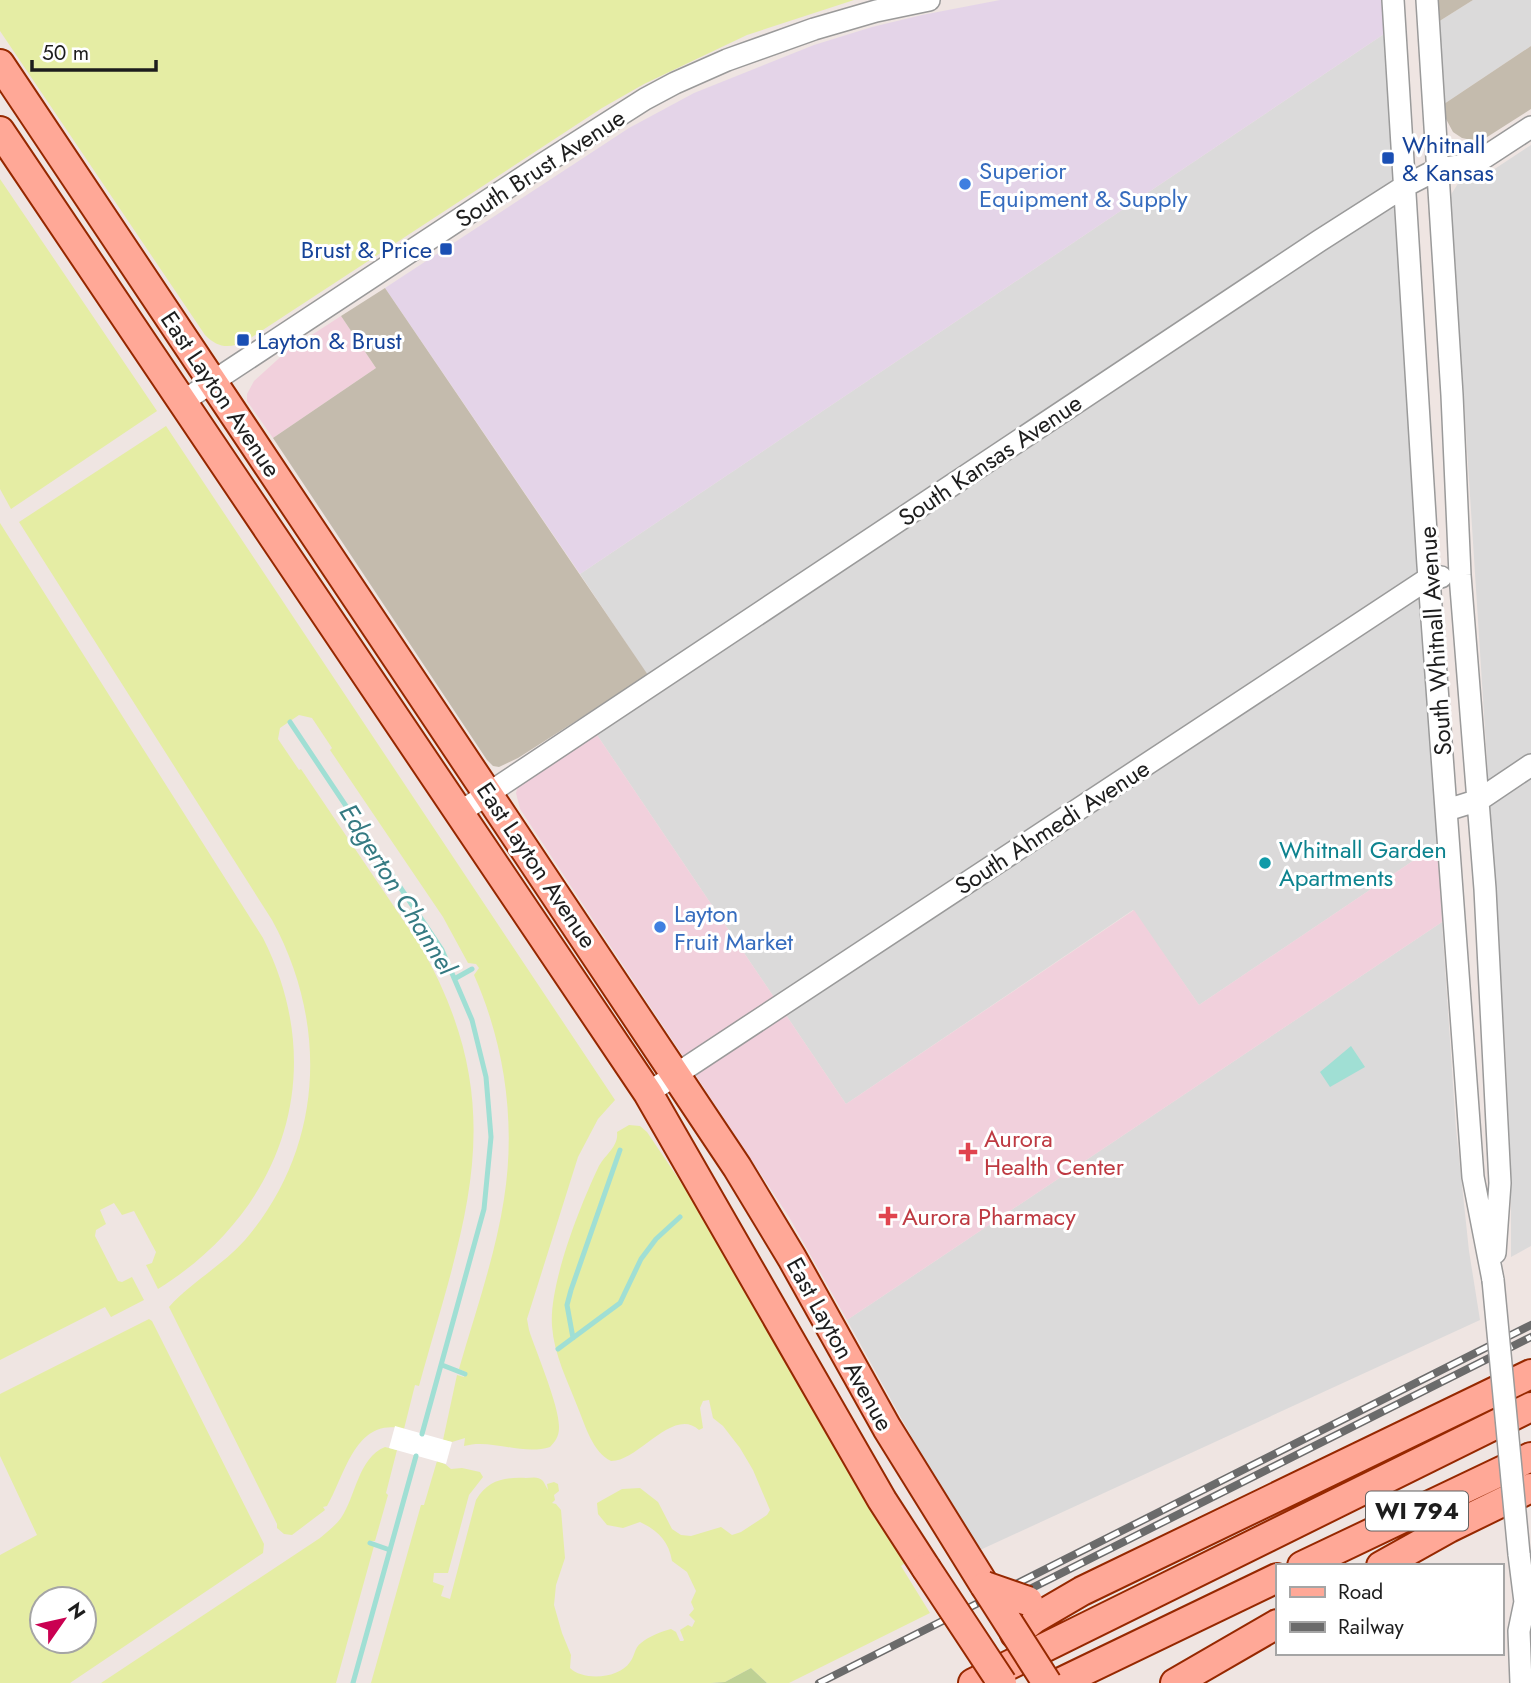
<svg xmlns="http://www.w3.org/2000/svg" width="1531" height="1683" viewBox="0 0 1531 1683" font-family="Jost,sans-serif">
  <rect width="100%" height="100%" fill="#efe5e2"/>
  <!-- residential -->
  <path fill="#dbdada" d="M 1473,0 L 1531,0 L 1531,46 L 1444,104 L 1438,22 Z
    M 1384,34 L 1438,844 L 1199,1005 L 1133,910 L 846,1104 L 595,732 L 658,691 L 580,574 Z
    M 1531,145 L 1531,1246 L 1511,1257 L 1511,1170 L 1505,1043 L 1451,198 L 1452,193 L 1459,182 L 1490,172 Z
    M 1442,922 L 1456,1129 L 1469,1251 L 1480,1320 L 980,1550 L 941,1490 L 847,1320 Z"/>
  <!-- commercial -->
  <path fill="#f1d0dc" d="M 341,316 L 376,368 L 273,438 L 247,401 L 247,394 L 254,381 L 287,351 Z
    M 595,732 L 846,1104 L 1134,910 L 1199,1005 L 1438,844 L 1442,922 L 847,1320 L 789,1217 L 520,809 L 516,793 L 518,786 Z"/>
  <!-- industrial -->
  <path fill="#e4d4e8" d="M 1000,0 L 1382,0 L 1384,34 L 580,574 L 385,288 L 629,128 L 694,93 L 814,45 L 872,27 L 922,15 Z"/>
  <!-- construction -->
  <path fill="#c4bbad" d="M 1437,0 L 1473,0 L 1438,22 Z
    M 1531,46 L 1531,109 L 1484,139 L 1476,141 L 1462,138 L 1453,132 L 1446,119 L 1444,104 Z
    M 385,288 L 648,675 L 518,758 L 499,767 L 493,766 L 487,760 L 273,438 L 376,368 L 341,316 Z"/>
  <!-- grass -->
  <path fill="#e5eda4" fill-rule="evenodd" d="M 0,0 L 854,0 L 747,35 L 644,84 L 602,108 L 246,341 C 229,349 218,348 205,335 L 0,31 Z
    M 0,179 L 157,411 L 11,509 L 0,489 Z
    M 166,426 L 615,1100 L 598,1119 L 578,1157 L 527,1319 L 529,1330 C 536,1352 560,1407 559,1428 C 559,1436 555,1442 550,1447 C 522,1456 491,1438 464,1446 L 465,1438 L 452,1442 L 443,1440 L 457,1375 L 464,1377 L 466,1372 L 459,1369 C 475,1313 495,1257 504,1199 C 516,1123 505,1045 474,975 L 479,968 L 476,964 L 468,963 L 443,917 L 330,750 L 332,748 L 312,718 L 299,715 L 280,728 L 278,739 L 299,770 L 301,769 L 420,945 C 514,1109 465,1219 419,1386 L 415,1385 L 404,1429 C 355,1416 345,1476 327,1506 L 323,1507 L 325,1510 L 292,1535 L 284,1534 L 277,1528 L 277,1524 L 169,1307 C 191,1282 222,1266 245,1240 C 324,1148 329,1024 272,920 L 19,522 Z
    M 0,523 L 263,938 C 331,1073 283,1211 158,1289 L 146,1265 L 152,1263 L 156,1252 L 134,1211 L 122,1215 L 114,1203 L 100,1210 L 106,1224 L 96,1230 L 95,1236 L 118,1281 L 122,1282 L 132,1277 L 144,1300 L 111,1317 L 105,1307 L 0,1360 Z
    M 629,1125 L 640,1126 L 647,1132 L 707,1221 L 863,1498 L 905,1563 L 901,1566 L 930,1613 L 789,1683 L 767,1683 L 751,1668 L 725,1682 L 711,1683 L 371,1683 L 421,1505 L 424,1505 L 437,1461 L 445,1464 L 451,1469 L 462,1468 L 480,1472 L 483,1477 L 469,1495 L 448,1573 L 434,1573 L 433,1582 L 444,1586 L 441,1596 L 450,1599 L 476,1500 C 488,1480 504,1477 526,1478 C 532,1478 538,1476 543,1481 C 545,1484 546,1487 548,1490 L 547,1484 L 554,1482 L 558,1484 L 559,1491 L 554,1495 L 555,1500 L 552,1503 L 556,1504 L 561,1510 L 565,1558 L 556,1585 L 554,1605 L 562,1633 L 571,1655 L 570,1668 C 583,1681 619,1679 630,1662 C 635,1656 634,1648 641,1643 C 648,1637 662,1631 671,1629 L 676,1632 L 680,1641 L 683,1641 L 684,1640 L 680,1630 L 688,1625 L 692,1627 L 695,1621 L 689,1615 L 694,1609 L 691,1602 L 696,1591 L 687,1572 L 672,1561 C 669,1541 657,1530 640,1522 L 623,1528 L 607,1525 L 598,1514 L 597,1503 L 622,1489 L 640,1488 L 658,1502 L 672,1529 L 681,1535 L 691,1536 L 721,1527 L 732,1535 L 741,1532 L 767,1515 L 770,1510 L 753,1470 L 740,1448 L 723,1426 L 713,1418 L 709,1400 L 703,1401 L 700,1408 L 703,1428 L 699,1430 C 673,1406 638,1462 611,1461 C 593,1453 585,1425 578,1408 C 568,1382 554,1355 552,1326 C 549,1284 580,1206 598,1168 C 604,1155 619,1147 617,1132 Z
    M 149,1319 L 152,1321 L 264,1544 L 263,1553 L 70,1683 L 0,1683 L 0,1555 L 37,1535 L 0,1456 L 0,1394 ZM 42,1599 L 84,1599 L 84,1641 L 42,1641 Z
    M 385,1447 L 397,1450 L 386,1493 L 388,1495 L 375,1541 L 370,1541 L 369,1543 L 374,1546 L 336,1683 L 101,1683 L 320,1538 C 327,1532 335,1526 341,1518 C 356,1496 358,1458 385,1447 Z"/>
  <!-- forest -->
  <path fill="#bed194" d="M 751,1668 L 767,1683 L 711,1683 L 725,1682 Z"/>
  <!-- water -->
  <path fill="#a0dfd4" d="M 1351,1046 L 1365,1067 L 1330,1087 L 1320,1072 Z"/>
  <!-- pier -->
  <path fill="#fff" d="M 395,1426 L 452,1442 L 446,1464 L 389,1448 Z"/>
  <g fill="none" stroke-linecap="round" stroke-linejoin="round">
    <!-- stream -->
    <path stroke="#a0dfd4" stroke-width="5" d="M 290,722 L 442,950 L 472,1020 L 486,1077 L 491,1137 L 484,1209 L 422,1434
      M 456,978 L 472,969
      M 573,1338 L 567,1305 L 571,1290 L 620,1150
      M 558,1349 L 620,1303 L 641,1259 L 656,1239 L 680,1217
      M 442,1365 L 465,1374
      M 370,1543 L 390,1550
      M 353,1683 L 416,1456"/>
    <!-- minor casing -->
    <g stroke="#9a9a9a" stroke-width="24">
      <path id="minor" d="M 1393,0 L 1428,565 L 1473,1177 L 1493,1280
        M 1427,0 L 1452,395 L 1460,575 L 1485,889 L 1500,1183 L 1495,1253
        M 182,402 L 543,164 L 645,99 L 675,83 L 727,60 L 814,29 L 876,11 L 929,0
        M 1447,810 L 1479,800 L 1531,765
        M 459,813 L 1319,241 L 1405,186 L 1438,169 L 1470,164 L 1482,159 L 1531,127
        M 648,1093 L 1429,578 L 1441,577
        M 1519,1554 L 1525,1602 L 1519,1631 L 1521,1683"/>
    </g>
    <!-- major casing -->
    <g stroke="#962800" stroke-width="32">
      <path id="major" d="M 0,64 L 737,1167 L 792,1258 L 887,1428 L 985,1586
        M 0,131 L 648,1093 L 882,1500 L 926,1568
        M 1302,1566 L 1531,1457
        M 1381,1566 L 1449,1528 L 1531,1488
        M 1015,1634 L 1034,1619 L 1082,1591 L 1531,1374
        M 973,1683 L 1531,1407
        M 1059,1683 L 1277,1578
        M 1175,1683 L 1277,1624"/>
    </g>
    <!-- minor -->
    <use href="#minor" stroke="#fff" stroke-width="21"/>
    <!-- major -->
    <use href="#major" stroke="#ffa897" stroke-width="28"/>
    <!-- rail casing -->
    <g stroke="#6b6b6b" stroke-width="8">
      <path id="rail" d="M 1012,1598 L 1531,1337
        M 819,1683 L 1531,1325"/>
    </g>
    <!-- rail -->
    <use href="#rail" stroke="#fff" stroke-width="5" stroke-dasharray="16" stroke-linecap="butt"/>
    <!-- minor-bridge casing -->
    <g stroke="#9a9a9a" stroke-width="24" stroke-linecap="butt">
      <path id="minor-bridge" d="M 1493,1280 L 1519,1554"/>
    </g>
    <!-- major-bridge casing -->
    <g stroke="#962800" stroke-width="32" stroke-linecap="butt">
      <path id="major-bridge" d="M 926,1568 L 1002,1683
        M 985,1586 L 1047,1683
        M 985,1586 L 1028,1601"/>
    </g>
    <!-- minor-bridge -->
    <use href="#minor-bridge" stroke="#fff" stroke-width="21"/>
    <!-- major-bridge -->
    <use href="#major-bridge" stroke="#ffa897" stroke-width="28"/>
  </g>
  <!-- markers -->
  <g fill="#1a4fb4" stroke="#fff" stroke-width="2.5">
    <rect x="1381" y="151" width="14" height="14" rx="3.5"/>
    <rect x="439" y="242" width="14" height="14" rx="3.5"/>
    <rect x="236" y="333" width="14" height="14" rx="3.5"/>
  </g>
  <g fill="#3f7fe0" stroke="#fff" stroke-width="2.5">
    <circle cx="965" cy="184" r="7"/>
    <circle cx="660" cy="927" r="7"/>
  </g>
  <circle fill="#0f9aa8" stroke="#fff" stroke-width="2.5" cx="1265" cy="863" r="7"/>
  <g fill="#e0444e" stroke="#fff" stroke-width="2.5">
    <path d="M964.5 1141.5h7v7h7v7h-7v7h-7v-7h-7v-7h7z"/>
    <path d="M884.5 1205.5h7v7h7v7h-7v7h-7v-7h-7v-7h7z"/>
  </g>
  <g text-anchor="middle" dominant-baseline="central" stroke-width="6" stroke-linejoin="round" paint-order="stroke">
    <!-- shield labels -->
    <rect fill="#fff" stroke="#616161" stroke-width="2" x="1366" y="1491.5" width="102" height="39" rx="5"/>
    <g font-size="23" font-weight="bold" fill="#1d1d1d">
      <text x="1417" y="1511">WI 794</text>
    </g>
    <!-- transit labels -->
    <g font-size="24" fill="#164399" stroke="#fff" text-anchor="start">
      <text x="1402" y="144">Whitnall<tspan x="1402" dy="28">&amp; Kansas</tspan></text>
      <text x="432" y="249" text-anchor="end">Brust &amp; Price</text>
      <text x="257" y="340">Layton &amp; Brust</text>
    </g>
    <!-- street labels -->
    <g font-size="24" fill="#1d1d1d" stroke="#fff">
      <text transform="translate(540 168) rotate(-33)">South Brust Avenue</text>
      <text transform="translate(221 394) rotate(56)">East Layton Avenue</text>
      <text transform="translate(990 460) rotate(-34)">South Kansas Avenue</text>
      <text transform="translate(1435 641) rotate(-94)">South Whitnall Avenue</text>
      <text transform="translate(1052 827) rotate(-33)">South Ahmedi Avenue</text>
      <text transform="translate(537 865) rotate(56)">East Layton Avenue</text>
      <text transform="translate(840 1344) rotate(61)">East Layton Avenue</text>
    </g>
    <!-- shop labels -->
    <g font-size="24" fill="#366cbe" stroke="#fff" text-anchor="start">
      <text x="979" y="170">Superior<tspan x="979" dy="28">Equipment &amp; Supply</tspan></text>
      <text x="674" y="913">Layton<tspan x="674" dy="28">Fruit Market</tspan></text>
    </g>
    <!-- culture labels -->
    <g font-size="24" fill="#0d838f" stroke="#fff" text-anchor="start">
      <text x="1279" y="849">Whitnall Garden<tspan x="1279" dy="28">Apartments</tspan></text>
    </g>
    <!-- health labels -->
    <g font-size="24" fill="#be3a42" stroke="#fff" text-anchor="start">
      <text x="984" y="1138">Aurora<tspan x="984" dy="28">Health Center</tspan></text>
      <text x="902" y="1216">Aurora Pharmacy</text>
    </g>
    <!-- water labels -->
    <g font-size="26" font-style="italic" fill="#357a82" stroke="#fff">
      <text transform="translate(398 889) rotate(58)">Edgerton Channel</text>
    </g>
  </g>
  <!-- legend -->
  <rect x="1276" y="1564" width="228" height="91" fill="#ffffff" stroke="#a5a5a5" stroke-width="2"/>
  <rect x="1290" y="1587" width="35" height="10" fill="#ffa897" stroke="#a5a5a5" stroke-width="2"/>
  <text x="1338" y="1599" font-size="21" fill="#1d1d1d">Road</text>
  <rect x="1290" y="1622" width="35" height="10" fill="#6b6b6b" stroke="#a5a5a5" stroke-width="2"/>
  <text x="1338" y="1634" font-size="21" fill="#1d1d1d">Railway</text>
  <!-- north arrow -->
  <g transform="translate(63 1620) rotate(56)"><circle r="33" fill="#ffffff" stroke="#a5a5a5" stroke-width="2"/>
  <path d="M0-5L12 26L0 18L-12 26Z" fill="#ca0051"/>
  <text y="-10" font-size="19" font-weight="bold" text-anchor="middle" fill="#1d1d1d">N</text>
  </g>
  <!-- scale -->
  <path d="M32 60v10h124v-10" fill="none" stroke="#1d1d1d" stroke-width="3.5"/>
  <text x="42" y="60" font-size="21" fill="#1d1d1d" stroke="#ffffff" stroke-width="5" paint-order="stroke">50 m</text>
</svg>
